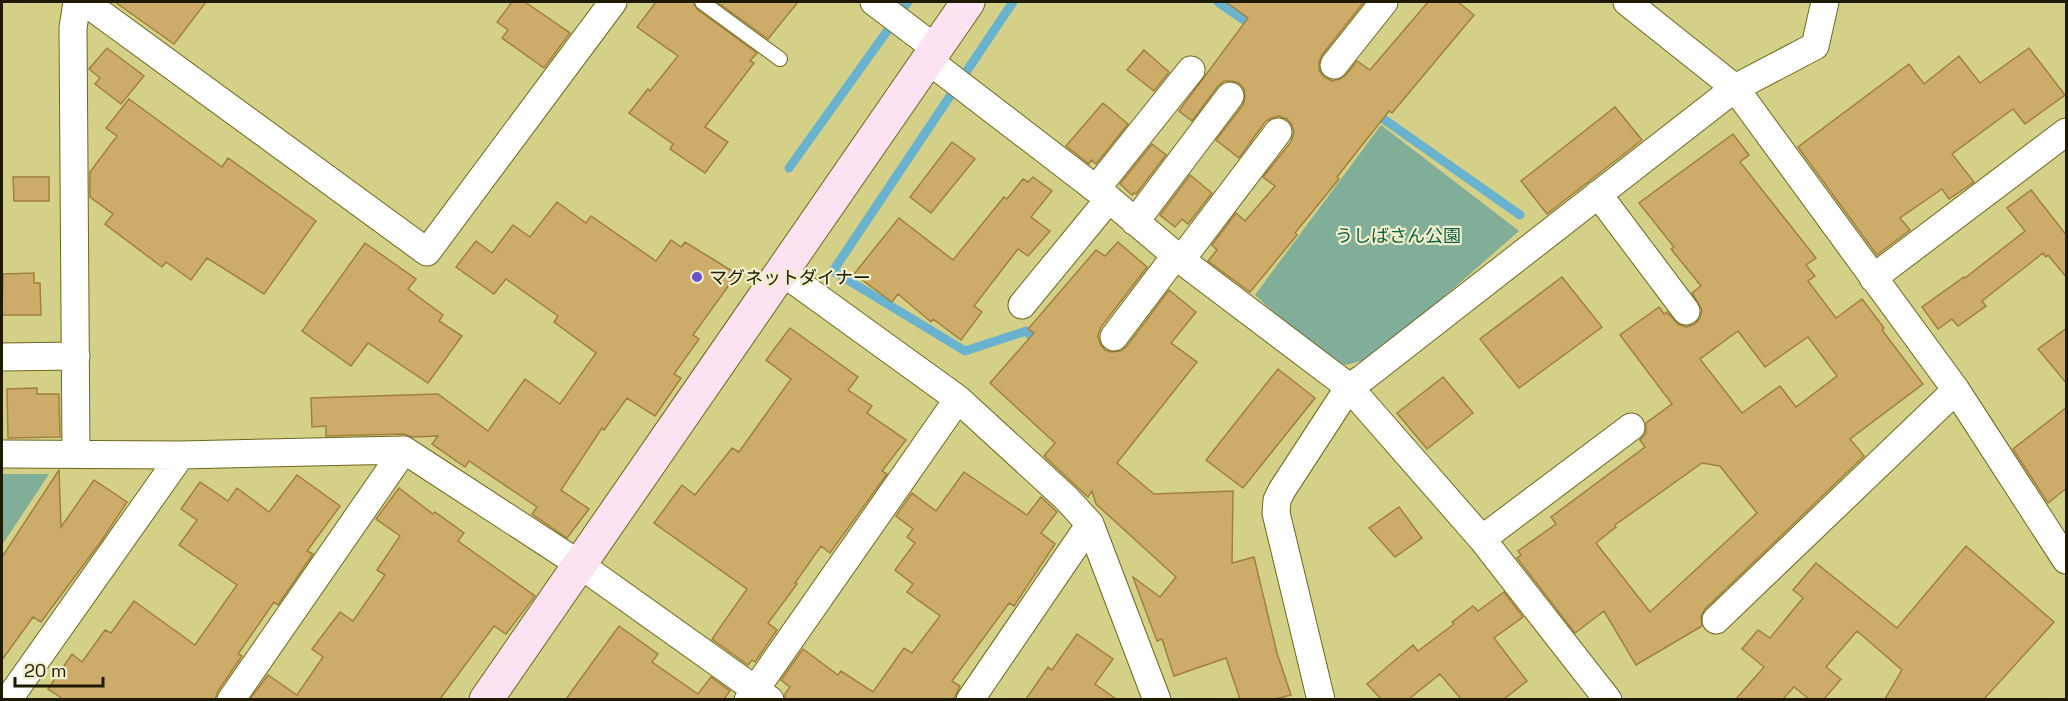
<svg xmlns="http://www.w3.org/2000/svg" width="2068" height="701" viewBox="0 0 2068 701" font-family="'Space Grotesk','Noto Sans JP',sans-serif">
  <rect width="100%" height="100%" fill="#d5d087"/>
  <!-- green -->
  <path fill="#80ae99" d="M 1381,125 L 1519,231 L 1374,358 L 1345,365 L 1317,351 L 1255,295 Z
    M 2,474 L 49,474 L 2,545 Z"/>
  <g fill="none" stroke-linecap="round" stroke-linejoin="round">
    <!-- stream -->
    <path stroke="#6ab3cf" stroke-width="9" d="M 1013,2 L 833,271 L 965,351 L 1026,331 L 1039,344
      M 1218,2 L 1254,27
      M 1375,113 L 1520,215
      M 789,168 L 908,2"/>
  </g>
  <!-- building -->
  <path fill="#ccac68" stroke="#a0813d" stroke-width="1.5" fill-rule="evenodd" d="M 115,2 L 206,2 L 174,44 Z
    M 512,2 L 525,2 L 570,33 L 544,68 L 502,38 L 508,30 L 497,22 Z
    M 656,2 L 693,2 L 697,9 L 757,53 L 750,61 L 754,63 L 705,127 L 728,142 L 705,173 L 670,149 L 673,144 L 629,113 L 648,89 L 650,91 L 678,56 L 637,27 Z
    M 717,2 L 798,2 L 768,39 Z
    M 1226,2 L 1364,2 L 1322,55 L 1319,62 L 1319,70 L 1324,77 L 1332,81 L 1340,79 L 1346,75 L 1357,61 L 1370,70 L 1428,2 L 1458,2 L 1474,15 L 1392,113 L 1389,111 L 1337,177 L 1339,179 L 1295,233 L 1297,235 L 1250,292 L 1208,261 L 1217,250 L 1212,245 L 1236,213 L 1245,221 L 1275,186 L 1263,177 L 1291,142 L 1294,133 L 1292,125 L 1287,119 L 1279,116 L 1271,118 L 1265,122 L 1239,158 L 1216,140 L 1243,105 L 1245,98 L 1244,89 L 1239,83 L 1232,81 L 1224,81 L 1218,86 L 1192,121 L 1179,111 L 1248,18 Z
    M 107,48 L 144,76 L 121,104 L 95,84 L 100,78 L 89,69 Z
    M 2029,48 L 2065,95 L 2025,124 L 2013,109 L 1952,154 L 1974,182 L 1949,199 L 1942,189 L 1900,218 L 1910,230 L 1877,255 L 1798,147 L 1909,64 L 1924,84 L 1959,56 L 1980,83 Z
    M 1144,50 L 1169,72 L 1154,91 L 1127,70 Z
    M 129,99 L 222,167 L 228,158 L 316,221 L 264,294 L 207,258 L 191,280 L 166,262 L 162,267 L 105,224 L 113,214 L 90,197 L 90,172 L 117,136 L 106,128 Z
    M 1103,103 L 1128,124 L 1096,164 L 1091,160 L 1089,164 L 1066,146 Z
    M 1615,107 L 1642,140 L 1547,214 L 1521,181 Z
    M 1733,134 L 1749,155 L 1740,162 L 1816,258 L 1806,265 L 1815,276 L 1808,281 L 1836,318 L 1862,299 L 1884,328 L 1882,330 L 1923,384 L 1850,439 L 1864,456 L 1705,609 L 1701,616 L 1702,626 L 1636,665 L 1604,611 L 1575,633 L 1517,558 L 1521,555 L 1518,551 L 1556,524 L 1551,517 L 1645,447 L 1640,440 L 1646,433 L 1646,423 L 1672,404 L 1620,335 L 1659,307 L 1664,314 L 1667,312 L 1679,325 L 1687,327 L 1695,324 L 1700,318 L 1702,310 L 1692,293 L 1701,286 L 1671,249 L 1674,247 L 1639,203 ZM 1738,331 L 1765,367 L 1808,337 L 1837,376 L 1796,407 L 1780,386 L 1742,413 L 1700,359 ZM 1702,463 L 1720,466 L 1757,513 L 1650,612 L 1596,543 L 1616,527 L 1615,525 Z
    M 952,142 L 975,159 L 931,213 L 910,197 Z
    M 1152,144 L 1166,155 L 1136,194 L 1134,193 L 1132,195 L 1120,184 Z
    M 1190,175 L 1212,193 L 1188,224 L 1182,219 L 1175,227 L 1160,215 Z
    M 13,177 L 49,177 L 49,201 L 14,201 Z
    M 1033,177 L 1052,191 L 1031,217 L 1050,231 L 1028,256 L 1018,249 L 974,306 L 982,312 L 961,340 L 933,319 L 931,322 L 898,294 L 892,302 L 854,274 L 899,218 L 953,260 L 1004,197 L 1007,199 L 1023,179 L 1028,182 Z
    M 2031,190 L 2067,236 L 2067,278 L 2048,255 L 2046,257 L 2043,253 L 1982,301 L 1986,306 L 1958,326 L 1952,319 L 1938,329 L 1922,307 L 1964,277 L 1965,278 L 2025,231 L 2007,208 Z
    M 557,202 L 586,223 L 591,216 L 656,261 L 671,240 L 681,247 L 685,242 L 737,274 L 693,335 L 699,339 L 674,374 L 681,378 L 655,416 L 627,398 L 604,430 L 602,428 L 561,490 L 589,509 L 567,538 L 532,514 L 537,507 L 469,461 L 465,467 L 432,444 L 438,436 L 412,437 L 404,434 L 326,436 L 326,426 L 312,427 L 311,398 L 438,394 L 488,431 L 525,379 L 560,404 L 596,353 L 554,322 L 558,316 L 506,279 L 494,294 L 456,267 L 476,241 L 492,253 L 513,225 L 530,237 Z
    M 1118,242 L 1147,267 L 1101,327 L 1098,336 L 1100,344 L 1105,350 L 1111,352 L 1121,351 L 1127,346 L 1169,290 L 1196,312 L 1171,343 L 1197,362 L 1117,463 L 1154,494 L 1233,491 L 1232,563 L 1254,557 L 1277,653 L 1291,695 L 1275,699 L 1240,699 L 1226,658 L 1174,676 L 1162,639 L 1157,641 L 1133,577 L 1160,597 L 1176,577 L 1096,504 L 1092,491 L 1088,497 L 1044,456 L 1055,443 L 990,383 L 1034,333 L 1028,329 L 1096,250 L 1105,256 Z
    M 365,243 L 416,279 L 408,289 L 443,315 L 439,321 L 462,336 L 428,383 L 368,343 L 351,366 L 302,331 Z
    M 34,273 L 34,283 L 40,283 L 41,315 L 2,315 L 3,274 Z
    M 1562,277 L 1602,327 L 1519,388 L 1480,339 Z
    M 790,328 L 858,377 L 848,390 L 872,406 L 867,413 L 906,440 L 882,471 L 887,474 L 830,553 L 821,546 L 795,583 L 797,584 L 768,623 L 777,630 L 755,662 L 752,660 L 748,665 L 712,639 L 747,589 L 654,523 L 682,485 L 695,495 L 732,448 L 739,452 L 791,379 L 766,360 Z
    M 2067,328 L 2067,384 L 2038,349 Z
    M 1278,369 L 1315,398 L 1243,488 L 1206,460 Z
    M 1443,377 L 1473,413 L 1427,449 L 1397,413 Z
    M 37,388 L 37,394 L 59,394 L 60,437 L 8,438 L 7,389 Z
    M 2067,407 L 2067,488 L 2048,503 L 2013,449 Z
    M 59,470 L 61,527 L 94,480 L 127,502 L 102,540 L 41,622 L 33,617 L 2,660 L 2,557 Z
    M 964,472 L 1027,515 L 1041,497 L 1057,512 L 1041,533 L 1055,544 L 1014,606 L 1009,603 L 952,681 L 960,686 L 954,699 L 785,699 L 785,694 L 790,687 L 781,680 L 803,649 L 838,675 L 841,671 L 873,692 L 904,648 L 912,653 L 940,616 L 907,592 L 913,584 L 895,570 L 915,543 L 907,537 L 913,529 L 896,516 L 912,493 L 936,511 Z
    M 297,475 L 340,506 L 307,551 L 313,554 L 278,605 L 274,602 L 238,654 L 242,656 L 218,691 L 215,699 L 63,699 L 48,689 L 72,654 L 82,662 L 105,630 L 111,633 L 134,601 L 195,645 L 237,585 L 179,545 L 197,520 L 181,509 L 200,482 L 228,501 L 237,488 L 269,512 Z
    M 399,488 L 433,514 L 435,512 L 464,533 L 458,541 L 535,596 L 506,634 L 494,626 L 440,699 L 250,699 L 268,675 L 297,695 L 323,657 L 312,649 L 340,612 L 353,621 L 385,575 L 377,570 L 400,536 L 376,519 Z
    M 1399,507 L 1422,538 L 1395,557 L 1369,528 Z
    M 1966,546 L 2054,622 L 1984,699 L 1885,699 L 1902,670 L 1857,631 L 1826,667 L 1841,679 L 1824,699 L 1809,699 L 1794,687 L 1783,699 L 1736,699 L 1764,667 L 1742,649 L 1758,630 L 1770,638 L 1803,598 L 1793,590 L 1816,563 L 1897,628 Z
    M 1504,592 L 1523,617 L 1494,638 L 1527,681 L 1504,699 L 1461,699 L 1440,674 L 1409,699 L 1381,699 L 1367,684 L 1413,645 L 1418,651 L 1454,624 L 1452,622 L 1473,606 L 1478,611 Z
    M 619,626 L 658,654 L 652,662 L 698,694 L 711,677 L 730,691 L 724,699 L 566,699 Z
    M 1077,634 L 1113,659 L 1095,684 L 1116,699 L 1026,699 L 1048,667 L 1052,670 Z"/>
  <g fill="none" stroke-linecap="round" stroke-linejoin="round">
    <!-- lane casing -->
    <g stroke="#6e681d" stroke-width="16">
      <path id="lane" d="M 702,2 L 780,59"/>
    </g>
    <!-- street casing -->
    <g stroke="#6e681d" stroke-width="29">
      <path id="street" d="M 85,2 L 427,252 L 613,2
        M 874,2 L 935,48
        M 1627,2 L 1735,88 L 1956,390 L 2066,560
        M 928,60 L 1109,199 L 1181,260 L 1349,387 L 1482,539 L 1608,700
        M 1334,65 L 1384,2
        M 1096,189 L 1191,70
        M 1598,194 L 1686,311
        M 1135,222 L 1230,96
        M 1181,260 L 1278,132
        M 781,271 L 958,399 L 1066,498 L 1090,524 L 1157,700
        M 1873,278 L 2066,132
        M 1022,305 L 1109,199
        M 1114,337 L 1176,255
        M 2,357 L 76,356
        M 76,453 L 73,28 L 77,2
        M 2,454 L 181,455 L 404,450 L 579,564 L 770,700
        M 1482,539 L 1631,427
        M 1716,620 L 1956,390
        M 8,700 L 181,455
        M 231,700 L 404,450
        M 748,700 L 958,399
        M 970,700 L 1090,524
        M 1321,700 L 1276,513 L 1277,500 L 1282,490 L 1349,387 L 1363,378 L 1735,88 L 1815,46 L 1825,2"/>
    </g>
    <!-- secondary casing -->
    <g stroke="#6e681d" stroke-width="35">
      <path id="secondary" d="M 486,700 L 968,2"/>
    </g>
    <!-- lane -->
    <use href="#lane" stroke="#fff" stroke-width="14"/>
    <!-- street -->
    <use href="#street" stroke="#fff" stroke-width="27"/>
    <!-- secondary -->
    <use href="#secondary" stroke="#fde2f2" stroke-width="33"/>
  </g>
  <!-- markers -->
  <circle fill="#6453cc" stroke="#f1efcb" stroke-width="2" cx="697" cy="277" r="6"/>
  <g text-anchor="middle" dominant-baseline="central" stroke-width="4.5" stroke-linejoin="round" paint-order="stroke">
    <!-- park labels -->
    <g font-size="18" fill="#0a6347" stroke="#f1efcb">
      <text x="1398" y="235">うしばさん公園</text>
    </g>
    <!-- poi labels -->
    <g font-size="18" fill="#1d1a00" stroke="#f1efcb" text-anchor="start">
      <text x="709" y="277">マグネットダイナー</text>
    </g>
  </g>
  <!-- border -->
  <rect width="2068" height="701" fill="none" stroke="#1d1a00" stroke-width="6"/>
  <!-- scale -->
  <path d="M15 677v9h88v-9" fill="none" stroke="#1d1a00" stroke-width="3"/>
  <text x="24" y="677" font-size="18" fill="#1d1a00" stroke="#f1efcb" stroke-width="4.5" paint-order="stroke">20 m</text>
</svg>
